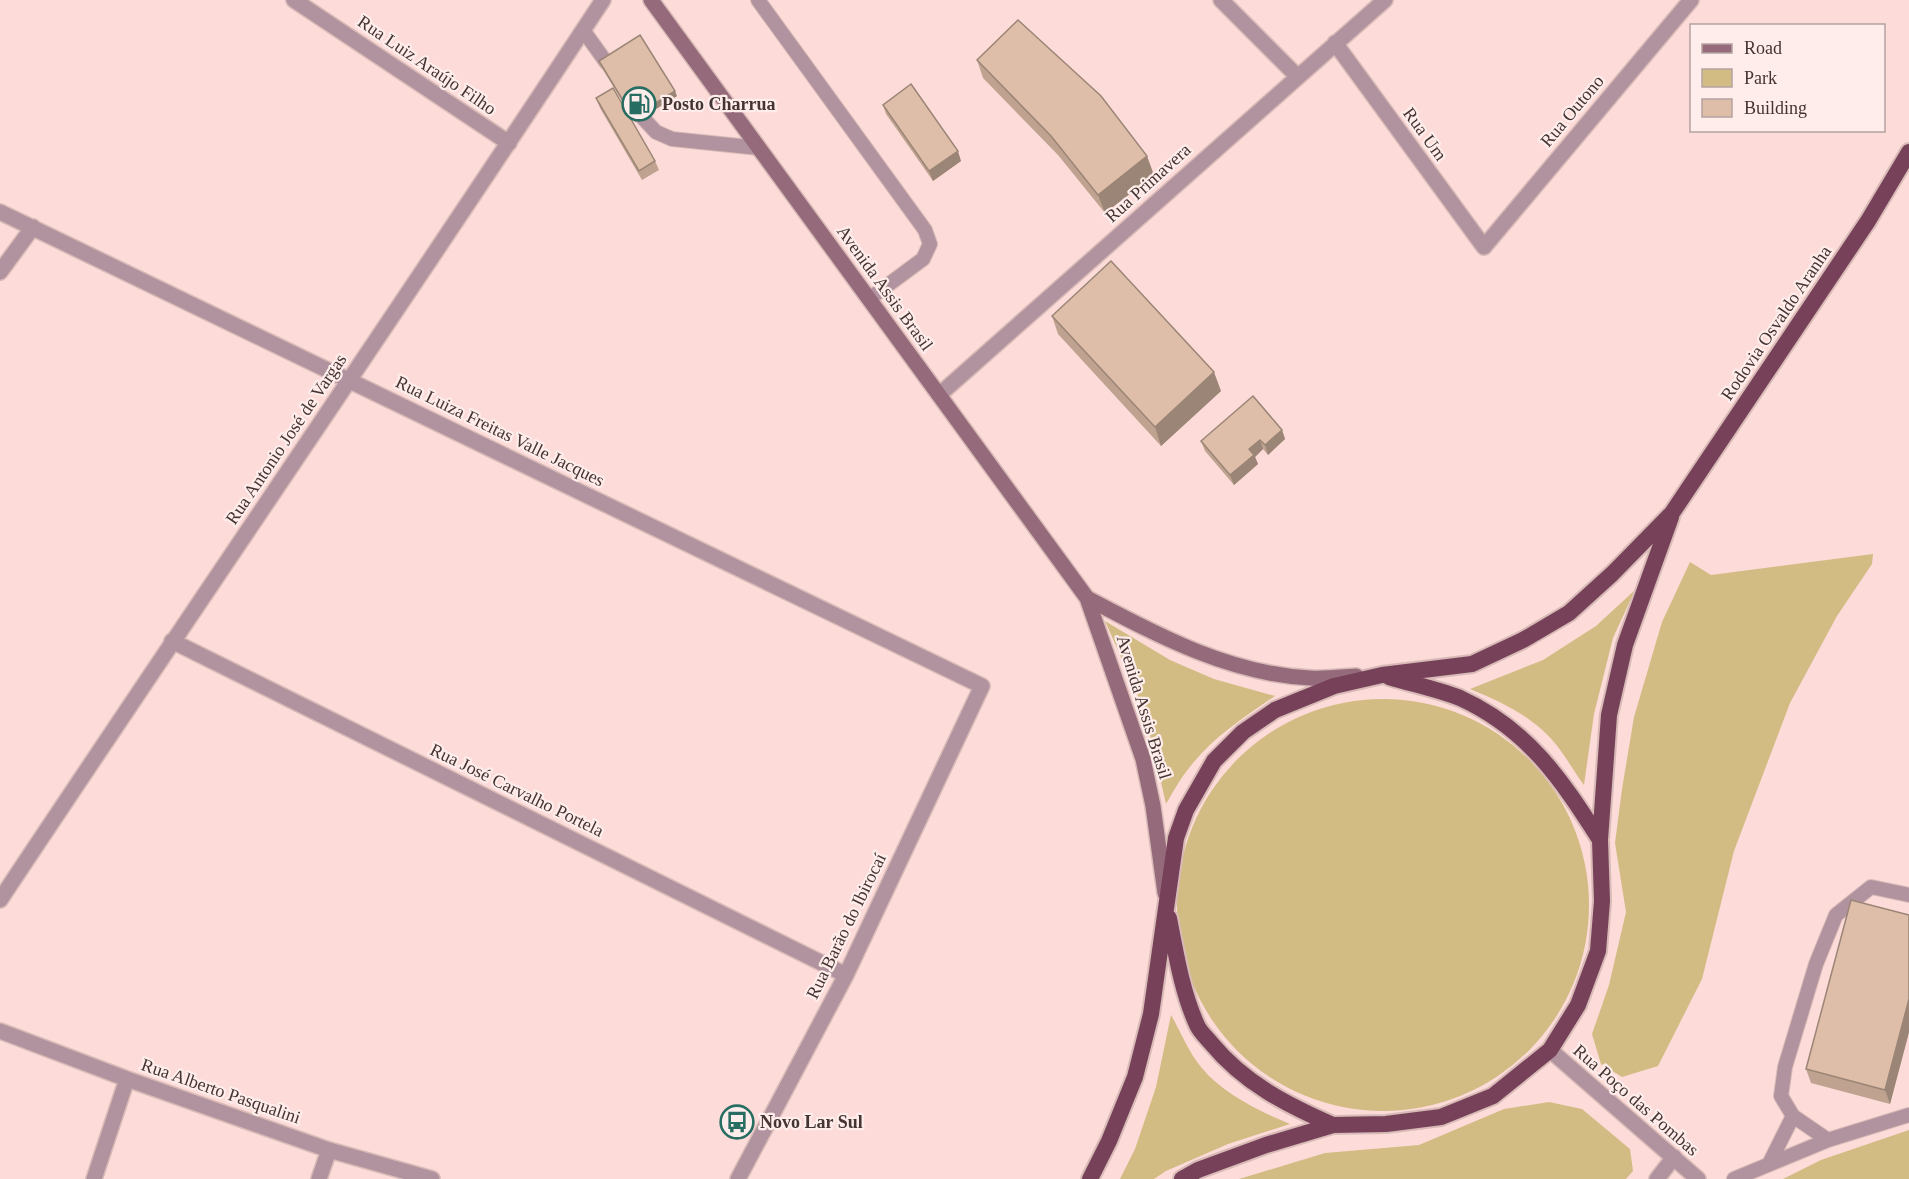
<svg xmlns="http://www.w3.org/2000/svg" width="1909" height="1179" viewBox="0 0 1909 1179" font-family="'Times New Roman',serif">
  <rect width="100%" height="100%" fill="#fddbd8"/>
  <!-- green -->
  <path fill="#d3bc84" d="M 1873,554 L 1872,564 L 1837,616 L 1790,703 L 1734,851 L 1702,979 L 1658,1066 L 1622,1077 L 1601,1064 L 1592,1034 L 1609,985 L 1626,912 L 1615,843 L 1622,789 L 1634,717 L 1662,622 L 1690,562 L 1711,575 Z
    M 1635,590 L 1613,638 L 1594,714 L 1584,785 C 1575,773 1567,759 1558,747 C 1536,718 1502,702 1470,689 L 1543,660 L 1596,626 Z
    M 1105,621 L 1170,660 L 1214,679 L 1275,696 C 1244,717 1212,738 1189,768 C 1180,779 1173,792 1166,804 L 1152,742 L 1137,693 Z
    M1177 905a206 206 0 1 1 412 0a206 206 0 1 1-412 0Z
    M 1171,1015 C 1181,1032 1189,1053 1201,1067 C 1223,1094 1259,1111 1290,1124 L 1228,1144 L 1166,1171 L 1154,1179 L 1120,1179 L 1135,1149 L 1156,1087 Z
    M 1549,1102 L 1582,1109 L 1630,1149 L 1633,1171 L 1626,1179 L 1239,1179 L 1325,1153 L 1419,1145 L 1504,1109 Z
    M 1909,1130 L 1909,1179 L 1783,1179 L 1821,1160 Z"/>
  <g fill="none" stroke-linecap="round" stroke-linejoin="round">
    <!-- service casing -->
    <g stroke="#d8bab7" stroke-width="16">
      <path id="service" d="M 758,0 L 925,230 L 930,244 L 923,259 L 869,299
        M 583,30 L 606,62
        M 642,117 L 656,132 L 672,139 L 759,148
        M 1828,1140 L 1793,1116 L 1781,1096 L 1785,1067 L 1816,964 L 1836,915 L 1871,887 L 1909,895
        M 1769,1164 L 1793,1116
        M 1734,1179 L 1828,1140 L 1909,1115"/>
    </g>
    <!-- minor casing -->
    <g stroke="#d8bab7" stroke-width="18">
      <path id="minor" d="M 294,0 L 509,143
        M 1221,0 L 1297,76
        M 1335,43 L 1484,247 L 1691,0
        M 0,212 L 982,686 L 846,975 L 738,1179
        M 0,272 L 33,227
        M 939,395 L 1385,0
        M 172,641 L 846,975
        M 0,1031 L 127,1079 L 329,1150 L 432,1179
        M 1550,1050 L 1698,1179
        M 94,1179 L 127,1079
        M 319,1179 L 329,1150
        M 1657,1179 L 1674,1157"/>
    </g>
    <!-- tertiary casing -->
    <g stroke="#d8bab7" stroke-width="18">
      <path id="tertiary" d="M 0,900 C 200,599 405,301 603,0"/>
    </g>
    <!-- secondary casing -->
    <g stroke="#d8bab7" stroke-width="18">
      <path id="secondary" d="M 651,0 L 1087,598 L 1143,759 L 1153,806 L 1165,893
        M 1087,598 C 1157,635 1229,674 1310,678 C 1325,679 1341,677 1356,676"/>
    </g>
    <!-- trunk casing -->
    <g stroke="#d8bab7" stroke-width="20">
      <path id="trunk" d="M 1389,677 C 1412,684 1438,689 1460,698 C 1528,729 1561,779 1600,840
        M 1169,918 C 1176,954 1182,992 1197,1025 C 1200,1032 1207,1038 1211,1043 C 1244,1083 1287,1105 1333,1125
        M 1090,1179 L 1109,1141 L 1135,1077 L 1151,1014 L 1176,838 L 1186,810 L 1214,761 L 1243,732 L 1275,710 L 1334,686 L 1382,675 L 1472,664 L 1523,640 L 1569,613 L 1612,574 L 1672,513 L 1868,221 L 1909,152
        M 1182,1179 L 1198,1170 L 1266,1145 L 1333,1125 L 1386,1124 L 1441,1117 L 1493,1096 L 1550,1050 L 1578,1005 L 1598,951 L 1602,901 L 1600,840 L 1609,715 L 1625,645 L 1671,517"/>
    </g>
    <!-- service -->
    <use href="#service" stroke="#b0939e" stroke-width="14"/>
    <!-- minor -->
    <use href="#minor" stroke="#b0939e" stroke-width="15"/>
    <!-- tertiary -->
    <use href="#tertiary" stroke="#b0939e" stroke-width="15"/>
    <!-- secondary -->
    <use href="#secondary" stroke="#956b7b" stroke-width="15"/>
    <!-- trunk -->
    <use href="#trunk" stroke="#774259" stroke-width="16"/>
  </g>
  <!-- wall -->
  <path fill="#bfa390" d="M 977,60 L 1154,175 L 1105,213 L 1058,155 L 983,78 Z
    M 599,61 L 677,96 L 635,122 L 600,65 Z
    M 596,98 L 655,161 L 659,170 L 642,180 L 600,108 Z
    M 883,105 L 961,161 L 933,181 L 886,114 Z
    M 1052,316 L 1221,391 L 1161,446 L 1058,334 Z
    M 1282,430 L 1285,439 L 1268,455 L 1263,449 L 1255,457 L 1258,464 L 1234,485 L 1205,451 L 1201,441 Z
    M 1909,915 L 1909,1032 L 1890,1104 L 1811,1083 L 1806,1069 Z"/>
  <!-- shaded-wall -->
  <path fill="#9b8576" d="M 675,91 L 677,96 L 635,122 L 633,117 Z
    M 958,151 L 961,161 L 933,181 L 929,171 Z
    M 1147,156 L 1154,175 L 1105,213 L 1098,195 Z
    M 1214,372 L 1221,391 L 1161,446 L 1155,427 Z
    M 1282,430 L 1285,439 L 1268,455 L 1265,445 Z
    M 1260,440 L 1263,449 L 1255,457 L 1258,464 L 1234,485 L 1230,475 L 1249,449 Z
    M 1909,999 L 1909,1032 L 1890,1104 L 1885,1090 Z"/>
  <!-- building -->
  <path fill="#debea8" stroke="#9b8576" stroke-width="1.5" d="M 1018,20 L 1101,96 L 1147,156 L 1098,195 L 1051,136 L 977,60 Z
    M 640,35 L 675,91 L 633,117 L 599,61 Z
    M 911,84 L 958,151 L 929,171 L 883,105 Z
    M 613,88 L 655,161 L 639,171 L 596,98 Z
    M 1111,261 L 1214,372 L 1155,427 L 1052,316 Z
    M 1253,396 L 1282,430 L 1265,445 L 1260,440 L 1249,449 L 1254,455 L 1230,475 L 1201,441 Z
    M 1851,900 L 1909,915 L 1909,999 L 1885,1090 L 1806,1069 Z"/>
  <!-- icons -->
  <defs>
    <g id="fuel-ring" transform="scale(1.725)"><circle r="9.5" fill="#feedeb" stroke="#276d62" stroke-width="1.5"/><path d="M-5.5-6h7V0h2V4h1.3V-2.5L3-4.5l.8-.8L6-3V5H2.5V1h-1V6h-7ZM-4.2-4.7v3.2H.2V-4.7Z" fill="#276d62"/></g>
    <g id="bus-ring" transform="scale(1.725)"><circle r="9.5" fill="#feedeb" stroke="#276d62" stroke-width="1.5"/><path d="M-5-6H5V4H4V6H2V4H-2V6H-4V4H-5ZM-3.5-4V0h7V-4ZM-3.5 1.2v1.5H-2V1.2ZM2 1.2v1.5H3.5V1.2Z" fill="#276d62"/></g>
  </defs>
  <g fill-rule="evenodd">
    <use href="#fuel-ring" x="639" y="104"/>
    <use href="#bus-ring" x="737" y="1122"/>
  </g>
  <g text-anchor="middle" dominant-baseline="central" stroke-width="4.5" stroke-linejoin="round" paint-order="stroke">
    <!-- street labels -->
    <g font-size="18" fill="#443432" stroke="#feedeb">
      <text transform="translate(427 65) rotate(34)">Rua Luiz Araújo Filho</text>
      <text transform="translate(1572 111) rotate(-50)">Rua Outono</text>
      <text transform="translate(1425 134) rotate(54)">Rua Um</text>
      <text transform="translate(1148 183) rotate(-42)">Rua Primavera</text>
      <text transform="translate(885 288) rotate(54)">Avenida Assis Brasil</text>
      <text transform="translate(1776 323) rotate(-56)">Rodovia Osvaldo Aranha</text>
      <text transform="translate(500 431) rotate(26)">Rua Luiza Freitas Valle Jacques</text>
      <text transform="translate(286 439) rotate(-56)">Rua Antonio José de Vargas</text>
      <text transform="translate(1144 707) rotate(73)">Avenida Assis Brasil</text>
      <text transform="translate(517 790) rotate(26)">Rua José Carvalho Portela</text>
      <text transform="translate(846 926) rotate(-64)">Rua Barão do Ibirocaí</text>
      <text transform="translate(221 1091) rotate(19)">Rua Alberto Pasqualini</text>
      <text transform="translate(1636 1100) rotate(41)">Rua Poço das Pombas</text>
    </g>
    <!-- poi labels -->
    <g font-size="18" font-weight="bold" fill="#443432" stroke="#feedeb" text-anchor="start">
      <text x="662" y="104">Posto Charrua</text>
      <text x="760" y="1122">Novo Lar Sul</text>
    </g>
  </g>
  <!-- legend -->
  <rect x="1690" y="24" width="195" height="108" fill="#feedeb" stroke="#b4a3a1" stroke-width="1.5"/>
  <rect x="1702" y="44" width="30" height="9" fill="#956b7b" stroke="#b4a3a1" stroke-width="1.5"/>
  <text x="1744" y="54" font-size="18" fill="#443432">Road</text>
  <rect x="1702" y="69" width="30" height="18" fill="#d3bc84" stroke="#b4a3a1" stroke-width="1.5"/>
  <text x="1744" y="84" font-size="18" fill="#443432">Park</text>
  <rect x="1702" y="99" width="30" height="18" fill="#debea8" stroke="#b4a3a1" stroke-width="1.5"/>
  <text x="1744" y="114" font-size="18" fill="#443432">Building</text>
</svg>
